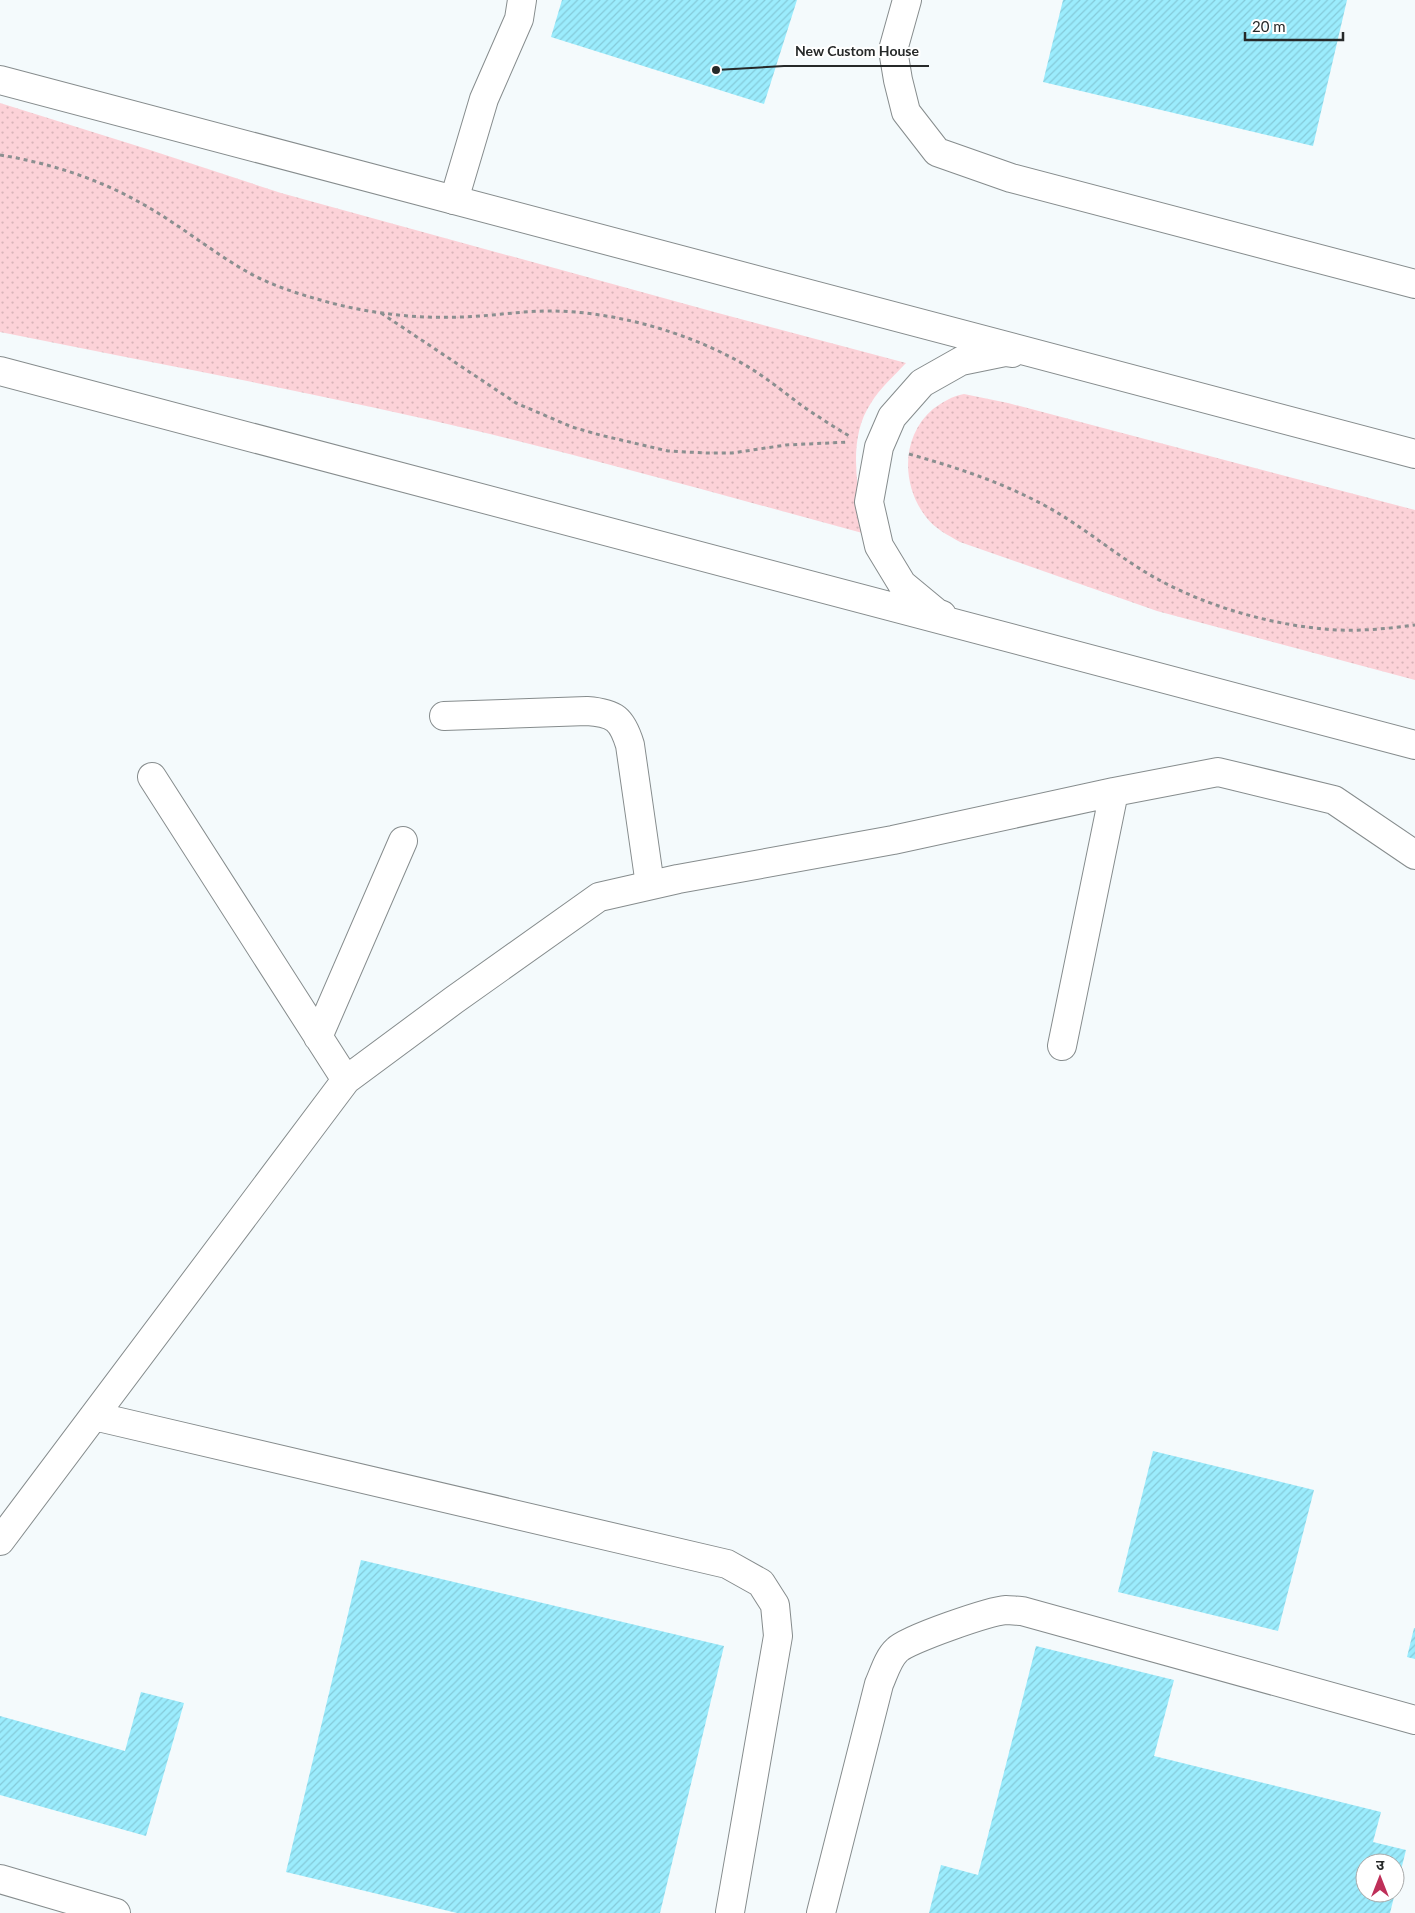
<svg xmlns="http://www.w3.org/2000/svg" width="1415" height="1913" viewBox="0 0 1415 1913" font-family="Lato,'Noto Sans Devanagari',sans-serif">
  <defs>
    <pattern id="park-dots" width="8" height="8" patternUnits="userSpaceOnUse" patternTransform="scale(1.25)"><rect width="8" height="8" fill="#fcd2d8"/><path d="M2 2h.1M6 6h.1" fill="none" stroke="#d8b4b9" stroke-width="1.8" stroke-linecap="round"/></pattern>
    <pattern id="building-hatch" width="6" height="6" patternUnits="userSpaceOnUse" patternTransform="scale(1.25)"><rect width="6" height="6" fill="#9becfd"/><path d="M-1 1l2-2M0 6l6-6M5 7l2-2" fill="none" stroke="#85cad9"/></pattern>
  </defs>
  <rect width="100%" height="100%" fill="#f4fafc"/>
  <!-- park -->
  <path fill="url(#park-dots)" d="M 0,103 L 147,149 L 281,193 L 718,313 L 906,363 C 894,376 880,388 871,403 C 846,440 858,493 866,534 C 741,500 616,465 490,434 C 328,395 164,365 0,332 Z
    M 964,394 L 1008,403 L 1415,510 L 1415,680 L 1157,611 L 960,542 C 948,535 935,529 926,517 C 901,485 901,436 933,409 C 943,402 952,396 964,394 Z"/>
  <!-- building -->
  <path fill="url(#building-hatch)" d="M 562,0 L 797,0 L 764,104 L 551,37 Z
    M 1063,0 L 1347,0 L 1313,146 L 1043,82 Z
    M 1153,1451 L 1314,1490 L 1278,1631 L 1118,1592 Z
    M 361,1560 L 724,1646 L 660,1913 L 457,1913 L 286,1872 Z
    M 1414,1628 L 1415,1628 L 1415,1659 L 1407,1657 Z
    M 1036,1646 L 1174,1680 L 1154,1756 L 1381,1812 L 1373,1842 L 1406,1850 L 1396,1890 L 1395,1863 L 1365,1863 L 1365,1893 L 1395,1893 L 1390,1913 L 929,1913 L 941,1865 L 978,1875 Z
    M 141,1692 L 184,1703 L 146,1836 L 0,1795 L 0,1716 L 125,1751 Z"/>
  <g fill="none" stroke-linecap="round" stroke-linejoin="round">
    <!-- minor casing -->
    <g stroke="#868c8d" stroke-width="30">
      <path id="minor" d="M 907,0 L 893,50 L 898,80 L 906,112 L 937,152 L 1011,178 L 1415,284
        M 454,200 L 484,99 L 519,19 L 522,0
        M 444,716 L 587,711 C 615,713 622,719 630,745 L 650,885
        M 152,777 L 346,1080
        M 318,1037 L 403,841
        M 1062,1046 L 1114,792
        M 94,1416 L 727,1564 L 761,1583 L 775,1605 L 778,1636 L 730,1912
        M 0,1541 L 346,1080 L 454,1000 L 599,897 L 678,879 L 893,840 L 1114,792 L 1218,772 L 1334,800 L 1415,855
        M 0,1879 L 116,1913
        M 821,1913 L 879,1684 C 884,1673 888,1658 897,1650 C 908,1639 990,1611 1006,1610 C 1011,1610 1017,1611 1022,1611 L 1415,1720"/>
    </g>
    <!-- major casing -->
    <g stroke="#868c8d" stroke-width="30">
      <path id="major" d="M 0,80 L 1415,454
        M 0,371 L 1415,745
        M 942,615 L 937,613 L 902,584 L 879,546 L 869,502 L 879,447 L 892,417 L 922,383 L 961,361 L 1005,352 L 1012,353"/>
    </g>
    <!-- path -->
    <path stroke="#8b8f90" stroke-width="3" stroke-dasharray="4 4" stroke-linecap="butt" d="M 0,155 C 49,163 96,178 139,202 C 176,222 208,249 244,270 C 266,283 292,292 317,299 C 364,313 414,319 463,317 C 492,316 521,311 550,311 C 611,311 683,331 736,360 C 759,372 780,389 801,405 C 817,416 834,427 851,437
      M 381,313 L 516,403 L 572,427 L 600,435 L 668,451 L 706,453 L 732,453 L 786,445 L 849,442
      M 909,454 C 955,467 998,481 1040,503 C 1083,525 1119,559 1161,581 C 1210,607 1269,624 1324,629 C 1353,632 1386,629 1415,625"/>
    <!-- minor -->
    <use href="#minor" stroke="#fff" stroke-width="28"/>
    <!-- major -->
    <use href="#major" stroke="#fff" stroke-width="28"/>
  </g>
  <!-- callouts -->
  <path fill="none" stroke="#262929" stroke-width="2" d="M716 70L784 66H929"/>
  <circle fill="#262929" stroke="#fff" stroke-width="2" cx="716" cy="70" r="5"/>
  <g font-size="14" text-anchor="middle" font-weight="bold" fill="#262929" stroke="#fff" stroke-width="4" stroke-linejoin="round" paint-order="stroke">
    <text x="857" y="56">New Custom House</text>
  </g>
  <!-- north arrow -->
  <g transform="translate(1380 1878)"><circle r="24" fill="#ffffff" stroke="#a8a9a9"/>
  <path d="M0-4L9 19L0 12L-9 19Z" fill="#be2f59"/>
  <text y="-8" font-size="14" font-weight="bold" text-anchor="middle" fill="#262929">उ</text>
  </g>
  <!-- scale -->
  <path d="M1245 32v8h98v-8" fill="none" stroke="#262929" stroke-width="2.5"/>
  <text x="1252" y="32" font-size="15" fill="#262929" stroke="#ffffff" stroke-width="4" paint-order="stroke">20 m</text>
</svg>
